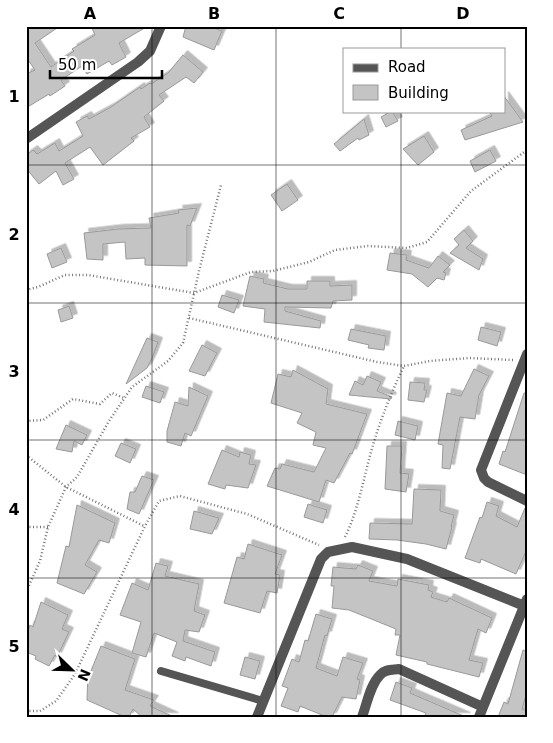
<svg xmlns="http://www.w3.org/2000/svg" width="553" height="743" viewBox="0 0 553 743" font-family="'DejaVu Sans',sans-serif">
  <defs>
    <filter id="shadow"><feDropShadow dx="4.5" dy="-4.5" stdDeviation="0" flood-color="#0004"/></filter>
  </defs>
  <rect width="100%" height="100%" fill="#fff"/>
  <!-- building -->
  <path fill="#c4c4c4" stroke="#999" filter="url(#shadow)" d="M 26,26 L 60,26 L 35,43 L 51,67 L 74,51 L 72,49 L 95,35 L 91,26 L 148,26 L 119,43 L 126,57 L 112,65 L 109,61 L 87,74 L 82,66 L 61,80 L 65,86 L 50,96 L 49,94 L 26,108 L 26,74 L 35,70 L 26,57 Z
    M 186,26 L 209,26 L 222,31 L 214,50 L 183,37 Z
    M 183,55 L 203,72 L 194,83 L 186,77 L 159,95 L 164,101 L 144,117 L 150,127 L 131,138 L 134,141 L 103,165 L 90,147 L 65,163 L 74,179 L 63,185 L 56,171 L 39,184 L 26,168 L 26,155 L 33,150 L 37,154 L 55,143 L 59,151 L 83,136 L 76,122 L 87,116 L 89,119 L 111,107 L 140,87 L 141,89 L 150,83 L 151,84 L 168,73 Z
    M 504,96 L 523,122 L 465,140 L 461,130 L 492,116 L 489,111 L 504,111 Z
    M 392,111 L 398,121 L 386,127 L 381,117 Z
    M 364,119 L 369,135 L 359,140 L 358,138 L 340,151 L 334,144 Z
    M 424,136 L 434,152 L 418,165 L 403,149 Z
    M 490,150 L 496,161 L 475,172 L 470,161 Z
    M 287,184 L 298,200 L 282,211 L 271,195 Z
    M 197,208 L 190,226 L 187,225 L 187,266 L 145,265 L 145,258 L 126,259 L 125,242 L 103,244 L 103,260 L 87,259 L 84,233 L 118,229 L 151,228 L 149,218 L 179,213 L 178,210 Z
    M 464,230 L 473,241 L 466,248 L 483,259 L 479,270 L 450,253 L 459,245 L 454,239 Z
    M 61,248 L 67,262 L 52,268 L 47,254 Z
    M 390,253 L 407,255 L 406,260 L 429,268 L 438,256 L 450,265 L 443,272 L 446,273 L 444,280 L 437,278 L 428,287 L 412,274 L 387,270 Z
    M 250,276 L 264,279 L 263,283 L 288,289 L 307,289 L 307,281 L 330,281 L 330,286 L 352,285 L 352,300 L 333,301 L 331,308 L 285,307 L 285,311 L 321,321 L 320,328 L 264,322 L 265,309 L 243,306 Z
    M 222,295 L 239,300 L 234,313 L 218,307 Z
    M 69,306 L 73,318 L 61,322 L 58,310 Z
    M 481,327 L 501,332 L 497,346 L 478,340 Z
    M 351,329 L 386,336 L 384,350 L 368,348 L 369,345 L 348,340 Z
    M 147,338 L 158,342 L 153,356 L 147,368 L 126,384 Z
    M 202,345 L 217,353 L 205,376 L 189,371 Z
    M 474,369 L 489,376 L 479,395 L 475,419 L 460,417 L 450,469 L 442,468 L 443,445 L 438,444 L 447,393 L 461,396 Z
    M 293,370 L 328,389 L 326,404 L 367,414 L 352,454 L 350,453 L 334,483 L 326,480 L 319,502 L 267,486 L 275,468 L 280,469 L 282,464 L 314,472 L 326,448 L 313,445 L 316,432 L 297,423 L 302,413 L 271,403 L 278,374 L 291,377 Z
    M 367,376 L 381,382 L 377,391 L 392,397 L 391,399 L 349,395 L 355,381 L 363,385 Z
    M 410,382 L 425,383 L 424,390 L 427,390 L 424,402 L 408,400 Z
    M 146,386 L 164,392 L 160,403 L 142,397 Z
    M 189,387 L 208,396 L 191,436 L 185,433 L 181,446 L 167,442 L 167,431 L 175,402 L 188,406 Z
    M 524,393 L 527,393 L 527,475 L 499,464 L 503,451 L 505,452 Z
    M 398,421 L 418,426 L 415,440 L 395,435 Z
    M 66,425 L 87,435 L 82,445 L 74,441 L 72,452 L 56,449 Z
    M 121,443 L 136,449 L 130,463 L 115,456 Z
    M 387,446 L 402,446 L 400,473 L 409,474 L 406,492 L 385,489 Z
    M 222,450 L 239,457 L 240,452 L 251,455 L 249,464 L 256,465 L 248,488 L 226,485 L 225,489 L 208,484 Z
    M 142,476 L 154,480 L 139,514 L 127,509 L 130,492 L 135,492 Z
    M 414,489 L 441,490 L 440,511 L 454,515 L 451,527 L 452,527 L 446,549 L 426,544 L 397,540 L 369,539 L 370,523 L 412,524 Z
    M 487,502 L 499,506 L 496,516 L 517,527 L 525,508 L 527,508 L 527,549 L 516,574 L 481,559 L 480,563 L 465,558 L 480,517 L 482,518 Z
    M 308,504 L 327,510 L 323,523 L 304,517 Z
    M 77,505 L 115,523 L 109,543 L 99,540 L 85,565 L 97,572 L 84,594 L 57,583 L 66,546 L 69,547 Z
    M 194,511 L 219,518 L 212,534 L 190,529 Z
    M 248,544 L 282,555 L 275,574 L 280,575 L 277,593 L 267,591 L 260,613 L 224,603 L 237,557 L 244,559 Z
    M 156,563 L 168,566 L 165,576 L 199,584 L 194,611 L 205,615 L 199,632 L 185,630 L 183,641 L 215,652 L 211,666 L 186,657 L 185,661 L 172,656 L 177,642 L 154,633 L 146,657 L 132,653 L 141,622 L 120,615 L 132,583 L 148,590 Z
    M 358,565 L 373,571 L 369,581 L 397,586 L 398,579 L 429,585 L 428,590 L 433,592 L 431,597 L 447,602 L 449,598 L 492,618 L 486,633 L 478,629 L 469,660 L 483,663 L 479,677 L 427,664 L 427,662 L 396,655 L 400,635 L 395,635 L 396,629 L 349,610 L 332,608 L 334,586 L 331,586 L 333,567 L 356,569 Z
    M 41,602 L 68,615 L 62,629 L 69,632 L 57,657 L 55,655 L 49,666 L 35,659 L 36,656 L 26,652 L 26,636 L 30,625 L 33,627 Z
    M 316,614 L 332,619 L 327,636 L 325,635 L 316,668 L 337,676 L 343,657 L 363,663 L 357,679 L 360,680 L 356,699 L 342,697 L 332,717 L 327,717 L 300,706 L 298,712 L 281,706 L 288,688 L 282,686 L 292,659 L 299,662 L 305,640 L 308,641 Z
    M 101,646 L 135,659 L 125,690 L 154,700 L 150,706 L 174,717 L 142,717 L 133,709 L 129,717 L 125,717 L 87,700 L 88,671 L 91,671 Z
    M 523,650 L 527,651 L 527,692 L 522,709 L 527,711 L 527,717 L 498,717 L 504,702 L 508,704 Z
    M 245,657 L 260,661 L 255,679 L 240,675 Z
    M 396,682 L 412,688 L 410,693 L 466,717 L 424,717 L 426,713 L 390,700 Z"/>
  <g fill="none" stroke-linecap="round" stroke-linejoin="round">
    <!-- path -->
    <path stroke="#777" stroke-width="2.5" stroke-dasharray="1 2.5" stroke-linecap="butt" d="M 26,290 L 38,287 L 65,275 L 88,275 L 194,293 L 251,272 L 273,271 L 309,262 L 335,250 L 368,246 L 407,248 L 427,242 L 471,191 L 527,150
      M 189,318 L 377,362 L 404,366 L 430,361 L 469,358 L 513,360
      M 26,421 L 43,420 L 73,399 L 100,404 L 112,393 L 124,398
      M 26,455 L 66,487 L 144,526
      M 26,527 L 48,527
      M 345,537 C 359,509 364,475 373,445 C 381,418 392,391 404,366
      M 26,592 L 40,561 L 48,527 L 66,487 L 77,477 L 109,421 L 132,387 L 168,361 L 183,343 L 199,271 L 221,185
      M 26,711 L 40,711 L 56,701 L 75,674 L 145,526 L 159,501 L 180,496 L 247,514 L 319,545"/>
    <!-- lane -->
    <path stroke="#555" stroke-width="8" d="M 161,671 L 263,701"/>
    <!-- street -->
    <path stroke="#555" stroke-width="10" d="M 26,139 L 138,62 L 150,51 L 161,26
      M 527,354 L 481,470 L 484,478 L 488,482 L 527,501
      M 257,717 L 321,559 L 328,552 L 352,547 L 407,559 L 527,607
      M 362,717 C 367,704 370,685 380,675 C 385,669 392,670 399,669 L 483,707
      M 479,717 L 527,599"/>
  </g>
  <!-- grid -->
  <path fill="none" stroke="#000" stroke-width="1" stroke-opacity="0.55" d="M 152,26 L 152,717M 276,26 L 276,717M 401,26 L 401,49M 401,111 L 401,717M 26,165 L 527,165M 26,303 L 527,303M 26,440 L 527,440M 26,578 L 527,578"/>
  <!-- border -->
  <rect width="553" height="743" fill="none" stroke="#ffffff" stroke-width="55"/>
  <!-- legend -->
  <rect x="343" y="48" width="162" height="65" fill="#ffffff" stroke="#999999"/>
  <rect x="353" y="64" width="25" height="8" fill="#555555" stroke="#999999"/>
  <text x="388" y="72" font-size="15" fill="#000000">Road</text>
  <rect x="353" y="85" width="25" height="15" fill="#c4c4c4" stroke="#999999"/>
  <text x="388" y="98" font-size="15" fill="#000000">Building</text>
  <!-- north arrow -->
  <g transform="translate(72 670) rotate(113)" stroke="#ffffff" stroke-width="4" paint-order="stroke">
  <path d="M0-4L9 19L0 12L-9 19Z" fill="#000000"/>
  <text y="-8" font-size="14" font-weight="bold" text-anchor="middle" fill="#000000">N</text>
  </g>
  <!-- scale -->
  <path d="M50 70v8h112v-8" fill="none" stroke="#000000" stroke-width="2.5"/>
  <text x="58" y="70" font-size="15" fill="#000000" stroke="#ffffff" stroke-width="4" paint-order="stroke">50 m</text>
  <rect x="28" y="28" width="498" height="688" fill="none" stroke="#000" stroke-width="2"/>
  <g font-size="16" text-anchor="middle" font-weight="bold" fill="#000">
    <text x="90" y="19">A</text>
    <text x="214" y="19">B</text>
    <text x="339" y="19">C</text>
    <text x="463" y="19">D</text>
    <text x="14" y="102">1</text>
    <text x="14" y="240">2</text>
    <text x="14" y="377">3</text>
    <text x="14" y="515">4</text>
    <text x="14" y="652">5</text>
  </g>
</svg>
